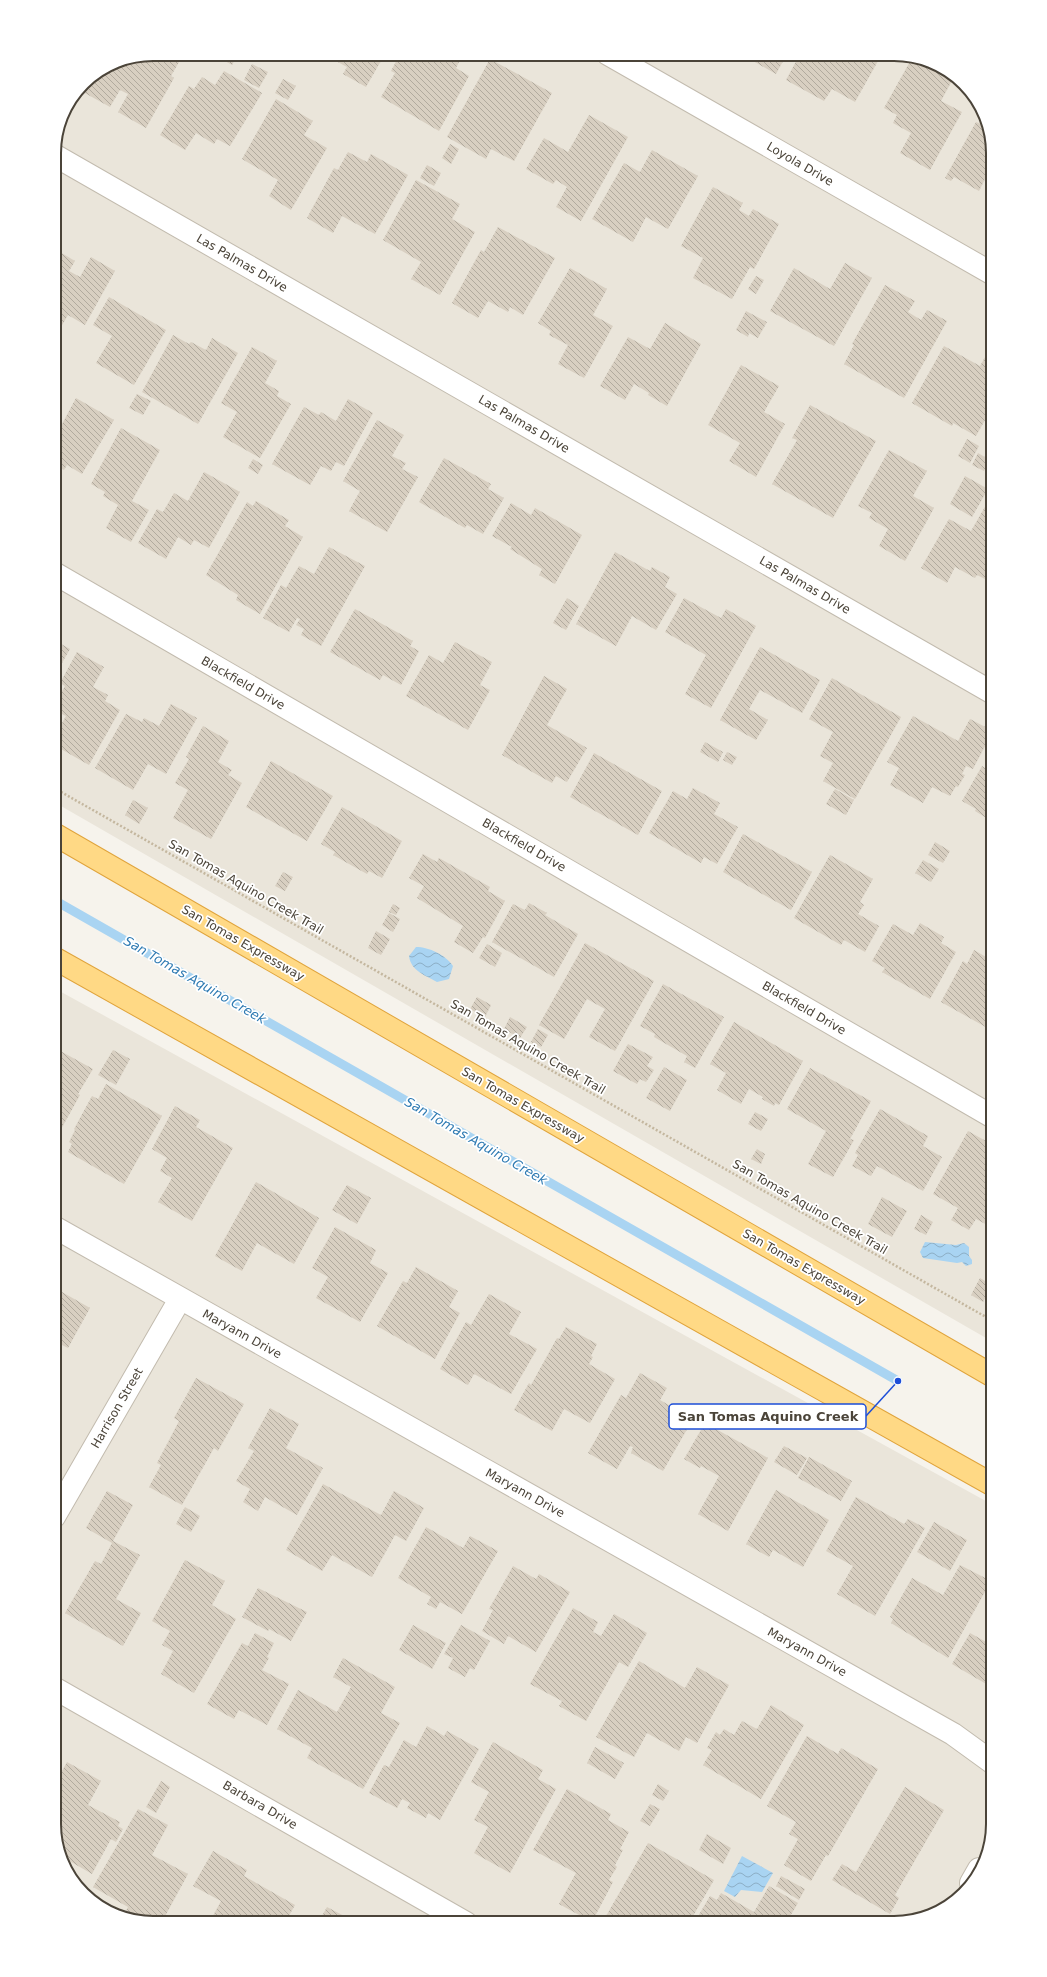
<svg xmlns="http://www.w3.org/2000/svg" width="1047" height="1977" viewBox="0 0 1047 1977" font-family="'DejaVu Sans',sans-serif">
  <defs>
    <pattern id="water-waves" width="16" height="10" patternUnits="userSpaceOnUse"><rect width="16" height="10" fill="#a9d4f2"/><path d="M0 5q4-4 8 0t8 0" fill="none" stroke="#8caec5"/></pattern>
    <pattern id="building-back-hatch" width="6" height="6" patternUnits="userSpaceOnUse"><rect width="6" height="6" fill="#d8cfc1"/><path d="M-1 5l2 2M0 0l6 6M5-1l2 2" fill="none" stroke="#b1aa9e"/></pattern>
  </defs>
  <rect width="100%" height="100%" fill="#f6f3ec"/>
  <!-- residential -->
  <path fill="#eae5da" d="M 154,54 L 900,54 L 949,71 L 985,115 L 993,154 L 993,1342 L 54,802 L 54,147 L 62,115 L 83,83 L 116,61 Z
    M 54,988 L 993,1505 L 993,1824 L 976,1879 L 932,1915 L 893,1923 L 147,1923 L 98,1906 L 62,1862 L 54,1823 Z"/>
  <!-- water -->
  <path fill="url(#water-waves)" d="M 416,947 C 429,947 446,955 453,966 L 449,979 L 437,982 C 425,975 411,971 409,956 Z
    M 925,1242 L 956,1245 L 964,1243 L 969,1247 L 969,1256 L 972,1260 L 972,1264 L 966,1266 L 962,1262 L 957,1263 L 923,1258 L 920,1252 Z
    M 742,1856 L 773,1873 L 762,1892 L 741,1890 L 735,1897 L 724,1891 Z"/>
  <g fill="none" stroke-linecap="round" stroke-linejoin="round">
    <!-- stream -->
    <path stroke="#a9d4f2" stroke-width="9" d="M 54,900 L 898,1381"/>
  </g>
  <!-- building -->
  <path fill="url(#building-back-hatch)" d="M 154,54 L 183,55 L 171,76 L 174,78 L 146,128 L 118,112 L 128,94 L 120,90 L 110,107 L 83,92 L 92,78 L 116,61 Z
    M 197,54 L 212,54 L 207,62 L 196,56 Z
    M 218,54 L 238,54 L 232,65 L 216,56 Z
    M 307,54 L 385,54 L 366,87 L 343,74 L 347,67 L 325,55 L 322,62 Z
    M 400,54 L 444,54 L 459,62 L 456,68 L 469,76 L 439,131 L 381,97 L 395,73 L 391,71 Z
    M 748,54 L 787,54 L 776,74 L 746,57 Z
    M 800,54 L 882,54 L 855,102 L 832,89 L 824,101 L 786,80 Z
    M 912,58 L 949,71 L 954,77 L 941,101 L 962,112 L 930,170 L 900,153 L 911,133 L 893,123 L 897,115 L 884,108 Z
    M 490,59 L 552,93 L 514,161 L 491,149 L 486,159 L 447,137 Z
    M 252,64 L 268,72 L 259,88 L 244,80 Z
    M 224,71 L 262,93 L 230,146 L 217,139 L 214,144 L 196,133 L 185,150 L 160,135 L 189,86 L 194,89 L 202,77 L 215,85 Z
    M 283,79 L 296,86 L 288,100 L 275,93 Z
    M 276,99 L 313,121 L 304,135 L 327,148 L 291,210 L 269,196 L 278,180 L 242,159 Z
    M 589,115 L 628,137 L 581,221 L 556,207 L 567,187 L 556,180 L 553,184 L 526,169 L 544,138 L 568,152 Z
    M 986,116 L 993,154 L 993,178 L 987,175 L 979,191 L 954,177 L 951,181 L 945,178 L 976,122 L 981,124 Z
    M 450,144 L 459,149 L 451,164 L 442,158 Z
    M 652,150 L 698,176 L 668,229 L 646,217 L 633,242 L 592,219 L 624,163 L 640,172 Z
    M 348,152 L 367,162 L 371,154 L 408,175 L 375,234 L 342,216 L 333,233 L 307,218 L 334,168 L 338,170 Z
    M 427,165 L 441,173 L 434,186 L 420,178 Z
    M 416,180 L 460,204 L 452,219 L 475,232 L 440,295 L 411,279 L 421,262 L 383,240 Z
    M 713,187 L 743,203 L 739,210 L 749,216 L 753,209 L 779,224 L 754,269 L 750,267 L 732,299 L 693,278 L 703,258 L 681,246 Z
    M 498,227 L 555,258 L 523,315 L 510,307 L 508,312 L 488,301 L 478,318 L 452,303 L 481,250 L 484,252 Z
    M 55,249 L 75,261 L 69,271 L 80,277 L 91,257 L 115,271 L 85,325 L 68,315 L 54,339 Z
    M 845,263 L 872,278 L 834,346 L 770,311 L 794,268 L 830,289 Z
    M 570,268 L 607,289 L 593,315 L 613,326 L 584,378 L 558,364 L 568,345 L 549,335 L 551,331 L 538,323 Z
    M 756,276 L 764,280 L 756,294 L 748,289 Z
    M 885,285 L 915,301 L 908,312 L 921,320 L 927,310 L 947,321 L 904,398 L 844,364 L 854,345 L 852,344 Z
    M 109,297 L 166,330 L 134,385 L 96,363 L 112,336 L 93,325 Z
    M 746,311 L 767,322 L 758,338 L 749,333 L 748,337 L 736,330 Z
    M 665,323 L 701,344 L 667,406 L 648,395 L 649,393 L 634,384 L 625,400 L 600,386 L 628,337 L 650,349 Z
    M 173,335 L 189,344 L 191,342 L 206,350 L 212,338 L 238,353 L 198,424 L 142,392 Z
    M 993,343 L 993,406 L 976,436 L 953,423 L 952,426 L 912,403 L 944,346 L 980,366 Z
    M 252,347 L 277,361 L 265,383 L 279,391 L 277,396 L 291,404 L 260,458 L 223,437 L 237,412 L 221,403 Z
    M 741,365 L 779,386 L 764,412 L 785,424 L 756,477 L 729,461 L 740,443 L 708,425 Z
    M 137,394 L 151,401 L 143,415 L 129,408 Z
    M 76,398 L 114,420 L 82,474 L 67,465 L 64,470 L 54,465 L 54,420 L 62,424 Z
    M 348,399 L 373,413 L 344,466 L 336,462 L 331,471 L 321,466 L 310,485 L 272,464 L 304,407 L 319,415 L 321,412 L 336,421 Z
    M 810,405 L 876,441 L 833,518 L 772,484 L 797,440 L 792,438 Z
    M 377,420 L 404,435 L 392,456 L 406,463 L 402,469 L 418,477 L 387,532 L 349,511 L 360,491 L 343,481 Z
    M 121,428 L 160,450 L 132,501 L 149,510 L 131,542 L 106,528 L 118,505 L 103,496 L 105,492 L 91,484 Z
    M 967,439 L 979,446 L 970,463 L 958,456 Z
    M 889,450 L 927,471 L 913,496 L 934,508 L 905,561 L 879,546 L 888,529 L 869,518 L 872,513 L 858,506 Z
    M 978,453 L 990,460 L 984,471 L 972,465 Z
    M 444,458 L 491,484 L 488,489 L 504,498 L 483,534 L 467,525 L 465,528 L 419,502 Z
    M 253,459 L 263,465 L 258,474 L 248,468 Z
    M 204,472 L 240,492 L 209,548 L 194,540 L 191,545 L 178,537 L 166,559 L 138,543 L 157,509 L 163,512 L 174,493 L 188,501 Z
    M 965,476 L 988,489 L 972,517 L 950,504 Z
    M 256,501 L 289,520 L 285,526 L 303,537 L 260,614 L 236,600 L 238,595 L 206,575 L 247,502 L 253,506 Z
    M 511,503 L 531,515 L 535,508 L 582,535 L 555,584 L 539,575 L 542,569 L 510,549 L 512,547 L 492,536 Z
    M 986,505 L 993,509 L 993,583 L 977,575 L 975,578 L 955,567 L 947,583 L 921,568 L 949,519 L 971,531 Z
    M 329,547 L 365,566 L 321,646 L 301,635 L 304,629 L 296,625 L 300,619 L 297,618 L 289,632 L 263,618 L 281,585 L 286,588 L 299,566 L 314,574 Z
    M 615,552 L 650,571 L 652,567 L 670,577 L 665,587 L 677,594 L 656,630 L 632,616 L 616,646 L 576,624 Z
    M 567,598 L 579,606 L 566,630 L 553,623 Z
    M 684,598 L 721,618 L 726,609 L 756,626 L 711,708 L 685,694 L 706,655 L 665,632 Z
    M 355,609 L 413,641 L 410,646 L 419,651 L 401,685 L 383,675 L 380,680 L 330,652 Z
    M 54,640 L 70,649 L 54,677 Z
    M 455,642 L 492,662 L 480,685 L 490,690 L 468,730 L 406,696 L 429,655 L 443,663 Z
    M 760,647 L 820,680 L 802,713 L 760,690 L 749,709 L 768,720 L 756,740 L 720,720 Z
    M 77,652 L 104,667 L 93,687 L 108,695 L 105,701 L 120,710 L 89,765 L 54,745 L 54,737 L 66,716 L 54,710 L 54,705 L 65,686 L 60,683 Z
    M 544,676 L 567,689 L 547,725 L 587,748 L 567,782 L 556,776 L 552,783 L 502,755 Z
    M 832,678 L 901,717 L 855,799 L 823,781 L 833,763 L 820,756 L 833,732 L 809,719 Z
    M 171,704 L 197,718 L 166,774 L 148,764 L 133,790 L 95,768 L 126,714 L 142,722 L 144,718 L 159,726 Z
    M 913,716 L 958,741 L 970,719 L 993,731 L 973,769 L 966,766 L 962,774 L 965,775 L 958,787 L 956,786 L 950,796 L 932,787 L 923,803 L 890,785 L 899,768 L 887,762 Z
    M 203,726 L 229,741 L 218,762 L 232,770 L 228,775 L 242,783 L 211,839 L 173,818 L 188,790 L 175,783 L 189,759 L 186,757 Z
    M 705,742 L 723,752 L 718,762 L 700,752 Z
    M 727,752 L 737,757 L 732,765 L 723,760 Z
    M 594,753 L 662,791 L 638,835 L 570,797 Z
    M 271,761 L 333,796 L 307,841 L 246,807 Z
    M 982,766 L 993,773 L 993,822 L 975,811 L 976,809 L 962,801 Z
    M 693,788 L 720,803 L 714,814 L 738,827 L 717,864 L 704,857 L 701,863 L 649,833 L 673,791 L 687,799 Z
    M 835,789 L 854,800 L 846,815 L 826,804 Z
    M 133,800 L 148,808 L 139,824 L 125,815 Z
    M 342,807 L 402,841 L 382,878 L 369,871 L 367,874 L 333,855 L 335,852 L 321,844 Z
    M 743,834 L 812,872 L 791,910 L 723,872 Z
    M 935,842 L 950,851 L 943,863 L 928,855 Z
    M 423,854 L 437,862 L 439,858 L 490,887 L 488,891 L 505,901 L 485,938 L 483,937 L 473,953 L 454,942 L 463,926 L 417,898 L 424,886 L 409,878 Z
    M 830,855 L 873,879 L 860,902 L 864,905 L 858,914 L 879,926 L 865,952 L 844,940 L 841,945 L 794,918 Z
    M 923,860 L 939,869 L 931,882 L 915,873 Z
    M 283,872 L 293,877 L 285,891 L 275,886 Z
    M 529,903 L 547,913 L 545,915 L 578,934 L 554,977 L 492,942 L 513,904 L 525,910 Z
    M 393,904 L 400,908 L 396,915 L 389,912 Z
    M 389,913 L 400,919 L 393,932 L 382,925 Z
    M 920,923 L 944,937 L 941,943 L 956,952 L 930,999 L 882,972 L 885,968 L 872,961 L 893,924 L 913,935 Z
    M 376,931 L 390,939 L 381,955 L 368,948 Z
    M 585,943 L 654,981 L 615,1051 L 589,1037 L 605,1009 L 587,999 L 564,1039 L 539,1025 Z
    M 487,944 L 502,953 L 495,967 L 479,958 Z
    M 974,950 L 993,961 L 993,1027 L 991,1030 L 941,1002 L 963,961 L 967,964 Z
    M 663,984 L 724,1017 L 695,1068 L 684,1062 L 687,1056 L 654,1037 L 655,1034 L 640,1026 Z
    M 477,997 L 491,1005 L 485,1017 L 470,1009 Z
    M 510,1017 L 527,1027 L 520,1038 L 504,1029 Z
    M 734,1022 L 803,1061 L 779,1105 L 775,1103 L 774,1106 L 762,1099 L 763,1097 L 749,1089 L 741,1104 L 717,1090 L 726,1073 L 710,1064 Z
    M 538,1029 L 548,1035 L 541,1047 L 531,1042 Z
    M 54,1036 L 60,1040 L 55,1048 L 93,1069 L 78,1094 L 80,1095 L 54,1142 Z
    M 628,1044 L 653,1057 L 647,1066 L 654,1070 L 646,1082 L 640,1079 L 637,1084 L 613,1071 Z
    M 113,1050 L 130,1059 L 116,1085 L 98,1075 Z
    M 664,1067 L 687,1080 L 670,1111 L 646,1098 Z
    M 810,1068 L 871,1101 L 850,1139 L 854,1140 L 833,1177 L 808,1164 L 826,1131 L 787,1109 Z
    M 106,1084 L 162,1116 L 124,1184 L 68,1152 L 72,1144 L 69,1142 L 75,1130 L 74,1129 L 92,1096 L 98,1099 Z
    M 175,1106 L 200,1120 L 196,1127 L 233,1148 L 192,1221 L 158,1202 L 172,1178 L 160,1171 L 167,1158 L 152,1149 Z
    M 880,1109 L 928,1136 L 923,1146 L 942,1157 L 923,1191 L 877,1166 L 871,1176 L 852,1166 L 858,1155 L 855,1153 Z
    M 755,1112 L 768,1119 L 761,1131 L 748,1124 Z
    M 968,1131 L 993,1145 L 993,1228 L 976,1219 L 969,1230 L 951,1220 L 958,1208 L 933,1194 Z
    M 757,1149 L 765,1154 L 761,1164 L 751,1159 Z
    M 256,1182 L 319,1218 L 294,1264 L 257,1243 L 242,1271 L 215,1256 Z
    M 347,1185 L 371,1198 L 357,1224 L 332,1210 Z
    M 882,1197 L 907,1211 L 892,1237 L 868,1224 Z
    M 921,1215 L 933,1222 L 926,1235 L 914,1229 Z
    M 335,1227 L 376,1250 L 370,1263 L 388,1273 L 360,1322 L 316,1298 L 328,1277 L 312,1268 Z
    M 416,1267 L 458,1291 L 449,1307 L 460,1313 L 435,1359 L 377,1326 L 403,1281 L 407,1283 Z
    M 980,1278 L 992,1285 L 983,1302 L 971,1295 Z
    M 54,1284 L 56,1285 L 55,1288 L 90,1308 L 68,1348 L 54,1341 Z
    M 489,1294 L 521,1312 L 509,1334 L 537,1349 L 511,1394 L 474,1374 L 468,1385 L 440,1369 L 466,1322 L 471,1325 Z
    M 566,1327 L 597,1344 L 591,1356 L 593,1357 L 589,1364 L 615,1379 L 590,1423 L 564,1409 L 552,1431 L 514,1410 L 529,1383 L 531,1385 L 557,1338 L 559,1339 Z
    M 640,1373 L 667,1388 L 660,1400 L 693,1419 L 663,1471 L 631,1453 L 633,1447 L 630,1446 L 617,1469 L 588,1453 L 621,1395 L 626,1398 Z
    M 196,1378 L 244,1404 L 218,1451 L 214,1448 L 182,1505 L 149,1487 L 161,1465 L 157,1463 L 179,1421 L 174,1418 Z
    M 270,1408 L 299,1424 L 286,1448 L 323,1468 L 297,1515 L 265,1497 L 258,1511 L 243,1502 L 250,1489 L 236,1481 L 254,1451 L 248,1448 Z
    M 705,1423 L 768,1458 L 728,1531 L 698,1514 L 719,1476 L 701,1466 L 700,1468 L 684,1459 Z
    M 784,1446 L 807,1458 L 797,1475 L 774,1462 Z
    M 809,1457 L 852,1481 L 841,1501 L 798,1478 Z
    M 323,1484 L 381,1515 L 394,1491 L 424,1508 L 406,1541 L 395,1535 L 372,1577 L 332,1555 L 322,1571 L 286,1550 Z
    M 776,1490 L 829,1520 L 803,1567 L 773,1550 L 769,1557 L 746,1544 Z
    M 107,1491 L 133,1505 L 113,1541 L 140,1555 L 116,1599 L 141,1613 L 123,1646 L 65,1613 L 95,1561 L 101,1564 L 112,1543 L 86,1528 Z
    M 856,1497 L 904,1524 L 908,1519 L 925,1528 L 875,1616 L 837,1594 L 853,1566 L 826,1551 Z
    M 185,1507 L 200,1516 L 191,1532 L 176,1524 Z
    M 934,1522 L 967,1540 L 950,1571 L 917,1552 Z
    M 426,1527 L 463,1548 L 470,1536 L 498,1551 L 462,1614 L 440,1602 L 436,1609 L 427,1604 L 431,1597 L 398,1578 Z
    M 185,1560 L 225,1581 L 212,1605 L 236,1619 L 194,1693 L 161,1674 L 173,1651 L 162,1645 L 170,1631 L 152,1621 Z
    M 960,1565 L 991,1581 L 948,1658 L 891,1623 L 893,1619 L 890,1617 L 912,1578 L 943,1595 Z
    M 513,1566 L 536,1579 L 539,1574 L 570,1592 L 536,1652 L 508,1636 L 504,1644 L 482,1631 L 493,1610 L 489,1609 Z
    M 258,1588 L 307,1612 L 291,1641 L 269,1629 L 268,1631 L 242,1617 Z
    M 573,1608 L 598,1622 L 593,1632 L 601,1636 L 614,1614 L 647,1633 L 628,1667 L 619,1662 L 586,1721 L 559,1706 L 562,1701 L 530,1684 Z
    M 413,1625 L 446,1643 L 432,1669 L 399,1650 Z
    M 461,1625 L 490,1641 L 474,1670 L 470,1668 L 465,1677 L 448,1668 L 453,1658 L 444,1654 Z
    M 255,1633 L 274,1643 L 267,1657 L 269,1658 L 262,1670 L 289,1684 L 267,1725 L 239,1710 L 234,1719 L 207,1704 L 242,1643 L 248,1646 Z
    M 970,1633 L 988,1643 L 993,1635 L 993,1688 L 952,1664 Z
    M 343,1658 L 395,1687 L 381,1713 L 400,1723 L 363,1789 L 307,1758 L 312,1748 L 277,1729 L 298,1690 L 337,1712 L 351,1687 L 333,1677 Z
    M 639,1661 L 685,1688 L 697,1667 L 729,1685 L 697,1743 L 686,1737 L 679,1751 L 647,1733 L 634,1757 L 596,1737 Z
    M 771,1705 L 804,1725 L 761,1799 L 703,1765 L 712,1750 L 707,1748 L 716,1732 L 720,1735 L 724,1729 L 734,1735 L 742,1721 L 757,1729 Z
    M 427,1726 L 444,1736 L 447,1731 L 479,1749 L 440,1820 L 428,1813 L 426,1818 L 407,1808 L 410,1803 L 402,1799 L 397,1808 L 369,1793 L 384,1765 L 389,1767 L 404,1740 L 416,1747 Z
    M 807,1736 L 838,1754 L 841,1748 L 878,1769 L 828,1856 L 826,1855 L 811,1881 L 784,1865 L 798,1839 L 789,1834 L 796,1822 L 767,1806 Z
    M 493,1742 L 543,1770 L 538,1779 L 556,1789 L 510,1873 L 474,1853 L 488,1827 L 474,1820 L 489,1792 L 471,1782 Z
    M 595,1747 L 624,1763 L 615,1779 L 587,1763 Z
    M 67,1762 L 101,1781 L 88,1805 L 120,1822 L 118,1826 L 123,1829 L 116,1842 L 111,1839 L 92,1874 L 61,1856 L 54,1824 L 54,1785 Z
    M 161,1781 L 170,1787 L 156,1813 L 146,1807 Z
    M 658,1784 L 669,1791 L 663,1801 L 652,1795 Z
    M 905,1787 L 944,1810 L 895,1895 L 899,1898 L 890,1914 L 832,1880 L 842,1864 L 856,1872 Z
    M 567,1789 L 611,1814 L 608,1820 L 629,1832 L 620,1849 L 623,1850 L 615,1865 L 617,1867 L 609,1880 L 613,1882 L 592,1922 L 559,1904 L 576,1873 L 533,1850 Z
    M 650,1804 L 660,1809 L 650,1826 L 640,1821 Z
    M 138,1809 L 168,1825 L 152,1855 L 188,1874 L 163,1920 L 160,1918 L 157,1923 L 147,1923 L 129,1917 L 124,1914 L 128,1907 L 93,1887 Z
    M 707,1834 L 731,1848 L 723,1864 L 699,1850 Z
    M 648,1843 L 714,1880 L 689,1923 L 602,1923 Z
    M 213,1851 L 247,1870 L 244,1876 L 295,1905 L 285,1923 L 209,1923 L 221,1901 L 193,1886 Z
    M 781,1876 L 805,1889 L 799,1900 L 776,1886 Z
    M 769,1886 L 798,1903 L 786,1923 L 694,1923 L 710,1896 L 717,1900 L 721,1893 L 754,1912 Z
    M 89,1890 L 100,1897 L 96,1904 L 87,1893 Z
    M 327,1907 L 348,1918 L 345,1923 L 318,1923 Z
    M 818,1915 L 832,1923 L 813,1923 Z"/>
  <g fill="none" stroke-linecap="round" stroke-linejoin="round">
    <!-- minor casing -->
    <g stroke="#c2bbae" stroke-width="24">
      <path id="minor" d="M 608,54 L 993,274
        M 54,155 L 993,693
        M 54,573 L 993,1117
        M 54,1517 L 180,1299
        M 54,1688 L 466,1923"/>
    </g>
    <!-- tertiary casing -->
    <g stroke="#c2bbae" stroke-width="24">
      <path id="tertiary" d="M 54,1227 L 953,1734 L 993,1763
        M 971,1883 L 979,1869"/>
    </g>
    <!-- trunk casing -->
    <g stroke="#e0a43c" stroke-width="24">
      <path id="trunk" d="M 54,834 L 993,1376
        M 54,958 L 993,1485"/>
    </g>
    <!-- path -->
    <path stroke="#c4b79f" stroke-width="2.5" stroke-dasharray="2 2" stroke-linecap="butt" d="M 54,788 L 993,1321"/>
    <!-- minor -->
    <use href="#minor" stroke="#fff" stroke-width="22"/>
    <!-- tertiary -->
    <use href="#tertiary" stroke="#fff" stroke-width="22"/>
    <!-- trunk -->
    <use href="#trunk" stroke="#ffd985" stroke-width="22"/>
  </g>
  <g text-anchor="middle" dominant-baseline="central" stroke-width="3.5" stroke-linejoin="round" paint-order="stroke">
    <!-- street labels -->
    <g font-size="12" fill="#4b4439" stroke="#fff">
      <text transform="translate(800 164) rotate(30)">Loyola Drive</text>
      <text transform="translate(242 263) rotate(30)">Las Palmas Drive</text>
      <text transform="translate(524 424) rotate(30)">Las Palmas Drive</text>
      <text transform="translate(805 585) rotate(30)">Las Palmas Drive</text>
      <text transform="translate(243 683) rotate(30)">Blackfield Drive</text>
      <text transform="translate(524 845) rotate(30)">Blackfield Drive</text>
      <text transform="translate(246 887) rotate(30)">San Tomas Aquino Creek Trail</text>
      <text transform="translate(243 943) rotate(30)">San Tomas Expressway</text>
      <text transform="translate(804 1008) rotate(30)">Blackfield Drive</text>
      <text transform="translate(528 1047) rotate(30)">San Tomas Aquino Creek Trail</text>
      <text transform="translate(523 1105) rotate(30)">San Tomas Expressway</text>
      <text transform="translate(810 1207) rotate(30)">San Tomas Aquino Creek Trail</text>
      <text transform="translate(804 1267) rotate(30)">San Tomas Expressway</text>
      <text transform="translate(242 1334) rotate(29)">Maryann Drive</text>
      <text transform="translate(117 1408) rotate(-60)">Harrison Street</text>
      <text transform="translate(525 1493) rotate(29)">Maryann Drive</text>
      <text transform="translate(807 1652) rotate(29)">Maryann Drive</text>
      <text transform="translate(260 1805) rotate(30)">Barbara Drive</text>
    </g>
    <!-- water labels -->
    <g font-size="13" font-style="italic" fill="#2e7ab2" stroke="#fff">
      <text transform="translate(195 980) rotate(30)">San Tomas Aquino Creek</text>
      <text transform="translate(476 1141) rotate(30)">San Tomas Aquino Creek</text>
    </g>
  </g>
  <!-- crop -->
  <path d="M0 0H1047V1977H0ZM153 61H894A92 92 0 0 1 986 153V1824A92 92 0 0 1 894 1916H153A92 92 0 0 1 61 1824V153A92 92 0 0 1 153 61Z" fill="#fff" fill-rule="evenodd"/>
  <path fill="none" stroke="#4b4439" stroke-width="2" d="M153 61H894A92 92 0 0 1 986 153V1824A92 92 0 0 1 894 1916H153A92 92 0 0 1 61 1824V153A92 92 0 0 1 153 61Z"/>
  <!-- callouts -->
  <path fill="none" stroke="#1d4ed8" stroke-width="1.5" d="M898 1381L866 1416"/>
  <circle fill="#1d4ed8" stroke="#fff" stroke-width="1.5" cx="898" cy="1381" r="4"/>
  <rect fill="#fff" stroke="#1d4ed8" stroke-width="1.5" x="669" y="1404" width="197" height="25" rx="4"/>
  <g font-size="13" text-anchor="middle" font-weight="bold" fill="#4b4439">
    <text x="768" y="1421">San Tomas Aquino Creek</text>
  </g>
</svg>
